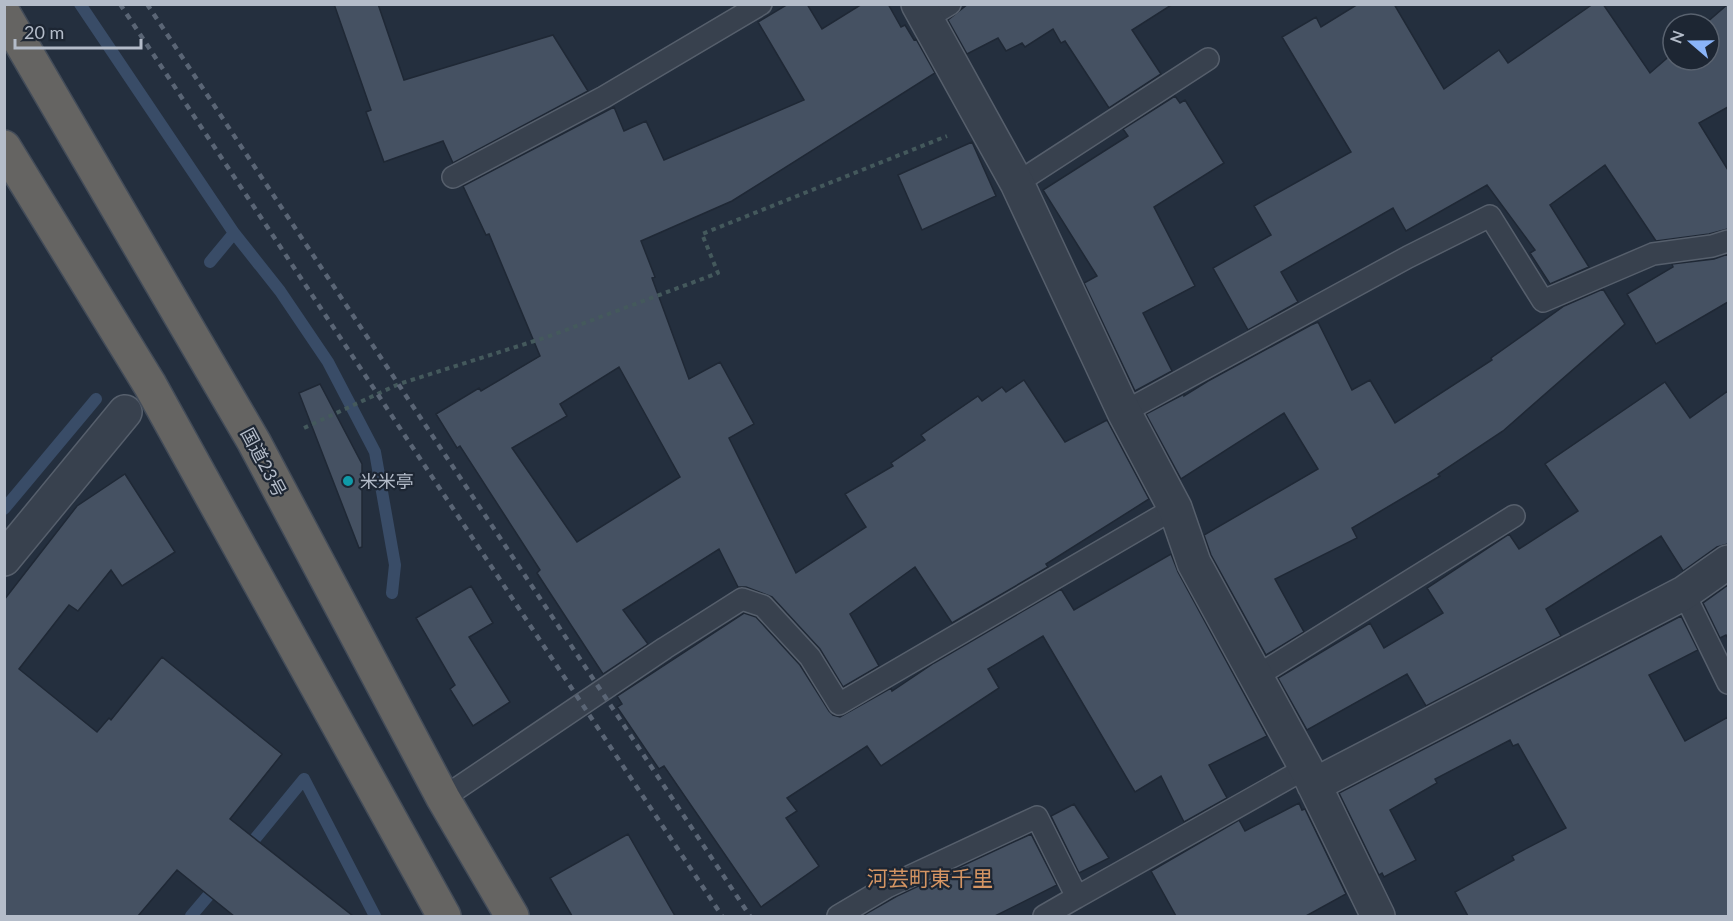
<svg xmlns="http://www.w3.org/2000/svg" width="1733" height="921" viewBox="0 0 1733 921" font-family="Lato,'Noto Sans JP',sans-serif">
  <rect width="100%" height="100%" fill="#242f3e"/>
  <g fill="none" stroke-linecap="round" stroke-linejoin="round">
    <!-- stream -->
    <path stroke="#394c67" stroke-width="12" d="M 80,4 L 234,233 L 210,262
      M 234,233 L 280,291 L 328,362 L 375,452 L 395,565 L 392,593
      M 4,509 L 96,399
      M 245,851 L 304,779 L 375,916
      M 191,916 L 219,883"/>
  </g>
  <!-- building -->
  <path fill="#455162" stroke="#1f2835" stroke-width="1.5" fill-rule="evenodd" d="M 334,4 L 378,4 L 404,80 L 553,35 L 588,91 L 453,163 L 443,141 L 384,162 L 366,112 L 371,110 Z
    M 788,4 L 807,4 L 822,29 L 862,4 L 888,4 L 901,27 L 905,25 L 914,40 L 916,39 L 935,73 L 732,201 L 641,241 L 655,277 L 652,278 L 689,379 L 720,362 L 754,424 L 729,438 L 796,573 L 866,527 L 845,494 L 893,466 L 891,463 L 925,440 L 921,435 L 978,396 L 982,401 L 1002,387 L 1006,392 L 1024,380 L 1065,442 L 1107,420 L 1149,499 L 1046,564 L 1048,567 L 952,623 L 915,567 L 850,614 L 879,666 L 843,687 L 820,649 L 772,597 L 746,587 L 738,587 L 719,549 L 623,610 L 648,644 L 603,674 L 537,573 L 540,570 L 460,446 L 457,448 L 436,414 L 479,388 L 481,391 L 540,356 L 489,234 L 486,235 L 463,186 L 614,107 L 624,131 L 646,121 L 664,160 L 804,100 L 758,22 ZM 619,367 L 680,477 L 577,542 L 512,448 L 567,416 L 560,404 Z
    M 968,4 L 1173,4 L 1132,30 L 1161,74 L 1109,108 L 1065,41 L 1061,43 L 1053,29 L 1025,47 L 1022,43 L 1006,51 L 998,38 L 967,54 L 948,20 Z
    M 1358,4 L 1394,4 L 1444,89 L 1499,50 L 1508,63 L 1593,4 L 1603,4 L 1650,73 L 1673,53 L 1673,60 L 1709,60 L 1709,24 L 1705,24 L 1728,4 L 1728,107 L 1699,123 L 1728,170 L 1728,229 L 1709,234 L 1656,241 L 1605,165 L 1550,205 L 1589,267 L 1550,284 L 1530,253 L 1535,250 L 1487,185 L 1406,231 L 1393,208 L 1281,272 L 1298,302 L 1248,330 L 1213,268 L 1271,235 L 1254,206 L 1351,152 L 1282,37 L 1316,17 L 1321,27 Z
    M 1175,96 L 1180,103 L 1185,100 L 1224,163 L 1154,207 L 1195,286 L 1143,313 L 1172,371 L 1135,391 L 1084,283 L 1097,276 L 1043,190 L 1128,136 L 1123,129 Z
    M 972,142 L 996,196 L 922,230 L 898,175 Z
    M 1728,254 L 1728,302 L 1656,344 L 1627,294 L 1673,267 L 1672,264 L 1714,259 Z
    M 1603,289 L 1625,324 L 1503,431 L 1438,474 L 1440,476 L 1352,528 L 1357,538 L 1275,579 L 1304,632 L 1266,655 L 1211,555 L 1204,535 L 1318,469 L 1284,413 L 1181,479 L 1146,414 L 1184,394 L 1184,396 L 1208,381 L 1311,325 L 1318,322 L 1352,390 L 1370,380 L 1395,423 L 1492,360 L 1491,358 L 1564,306 Z
    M 1665,382 L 1690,418 L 1728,391 L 1728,544 L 1717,547 L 1683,571 L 1661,536 L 1546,609 L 1561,636 L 1426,706 L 1407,674 L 1307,730 L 1278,678 L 1370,623 L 1384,648 L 1443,613 L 1427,588 L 1509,534 L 1519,549 L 1578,511 L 1545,464 Z
    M 320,384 L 362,464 L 362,547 L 359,548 L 299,393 Z
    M 125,474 L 175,552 L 122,586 L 111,570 L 78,611 L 69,605 L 19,669 L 97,732 L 109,718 L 111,720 L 162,657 L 282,754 L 230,819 L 353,916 L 234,916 L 177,870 L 138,916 L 4,916 L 4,600 L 77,506 Z
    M 1171,554 L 1178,572 L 1267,736 L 1209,765 L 1227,798 L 1184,822 L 1161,776 L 1135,792 L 1043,636 L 988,669 L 999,688 L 881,766 L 867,746 L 787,798 L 797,811 L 786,818 L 819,866 L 761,907 L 664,766 L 659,769 L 617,707 L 622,704 L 617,696 L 744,613 L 756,617 L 800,665 L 829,711 L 833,715 L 840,717 L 891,688 L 892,691 L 934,663 L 1061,589 L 1074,610 Z
    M 1728,585 L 1728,639 L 1726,635 L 1720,638 L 1703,603 Z
    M 471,586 L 493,623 L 469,637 L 510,702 L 473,726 L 450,689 L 455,685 L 416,618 Z
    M 1681,616 L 1698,650 L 1649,675 L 1685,741 L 1728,717 L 1728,916 L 1468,916 L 1455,892 L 1514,860 L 1512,856 L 1566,828 L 1518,744 L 1513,746 L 1510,740 L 1435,779 L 1437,783 L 1390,810 L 1416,860 L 1384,877 L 1382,873 L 1379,875 L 1339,793 Z
    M 1299,803 L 1302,810 L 1305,809 L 1346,894 L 1306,916 L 1176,916 L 1151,871 L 1239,820 L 1245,831 Z
    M 1074,804 L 1109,858 L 1079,873 L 1051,816 Z
    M 628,834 L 675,916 L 572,916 L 550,878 Z
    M 1031,834 L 1057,885 L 995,916 L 862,916 L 897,896 Z"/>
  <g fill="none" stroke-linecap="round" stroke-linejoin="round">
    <!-- service casing -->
    <g stroke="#565f6c" stroke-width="24">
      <path id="service" d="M 927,18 L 950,4
        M 453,177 L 604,97 L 761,4
        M 1017,183 L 1208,59
        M 1124,412 L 1408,257 L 1490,216 L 1543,301 L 1653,254 L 1712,246 L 1728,241
        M 1684,593 L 1728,683
        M 1257,676 L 1514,516
        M 443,798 L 665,648 L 742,599 L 763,606 L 810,657 L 839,704 L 1175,508
        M 838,916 L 887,887 L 1037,817 L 1077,897 L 1306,768
        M 1044,916 L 1077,897"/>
    </g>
    <!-- minor casing -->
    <g stroke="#565f6c" stroke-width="36">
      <path id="minor" d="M 918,4 L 1017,183 L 1124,412 L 1175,508 L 1194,563 L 1306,768 L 1378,916
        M 4,559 L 125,412
        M 1314,785 L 1684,593 L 1728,562"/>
    </g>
    <!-- trunk casing -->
    <g stroke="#434c59" stroke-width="36">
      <path id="trunk" d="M 4,14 L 254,442 L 443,798 L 512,916
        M 4,147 L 150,385 L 444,916"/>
    </g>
    <!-- path -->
    <path stroke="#44595c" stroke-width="4" stroke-dasharray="4.5 4.5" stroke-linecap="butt" d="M 304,428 L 399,384 L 547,337 L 718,273 L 702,234 L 947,136"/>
    <!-- service -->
    <use href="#service" stroke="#38414e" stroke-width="21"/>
    <!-- minor -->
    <use href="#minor" stroke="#38414e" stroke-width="33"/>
    <!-- trunk -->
    <use href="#trunk" stroke="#656462" stroke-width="33"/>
    <!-- rail -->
    <path stroke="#5a6575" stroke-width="4.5" stroke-dasharray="6 6" stroke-linecap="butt" d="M 120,4 L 722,916
      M 147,4 L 750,916"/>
  </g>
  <!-- markers -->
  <circle fill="#0f9aa8" stroke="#1d2633" stroke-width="2" cx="348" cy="481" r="6"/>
  <g text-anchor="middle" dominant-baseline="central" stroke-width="4.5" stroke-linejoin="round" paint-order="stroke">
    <!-- street labels -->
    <g font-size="18" fill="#b4bcc9" stroke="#1d2633">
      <text transform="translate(264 462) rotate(62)">国道23号</text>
    </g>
    <!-- poi labels -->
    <g font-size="18" fill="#b4bcc9" stroke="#1d2633" text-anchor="start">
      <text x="360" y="481">米米亭</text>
    </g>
    <!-- quarter labels -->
    <g font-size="21" fill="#d59563" stroke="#1d2633">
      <text x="930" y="877">河芸町東千里</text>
    </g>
  </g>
  <!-- border -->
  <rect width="1733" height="921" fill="none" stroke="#b4bcc9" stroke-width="12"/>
  <!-- north arrow -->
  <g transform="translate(1691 42) rotate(290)"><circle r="28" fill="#1d2633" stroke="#59626f" stroke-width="1.5"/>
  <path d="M0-4.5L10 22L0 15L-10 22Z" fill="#8ab4f8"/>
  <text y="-9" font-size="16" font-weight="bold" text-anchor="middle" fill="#b4bcc9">N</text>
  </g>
  <!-- scale -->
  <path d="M15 39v9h126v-9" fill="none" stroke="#b4bcc9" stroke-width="3"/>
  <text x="24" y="39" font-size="18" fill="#b4bcc9" stroke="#1d2633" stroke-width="4.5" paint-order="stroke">20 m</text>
</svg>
